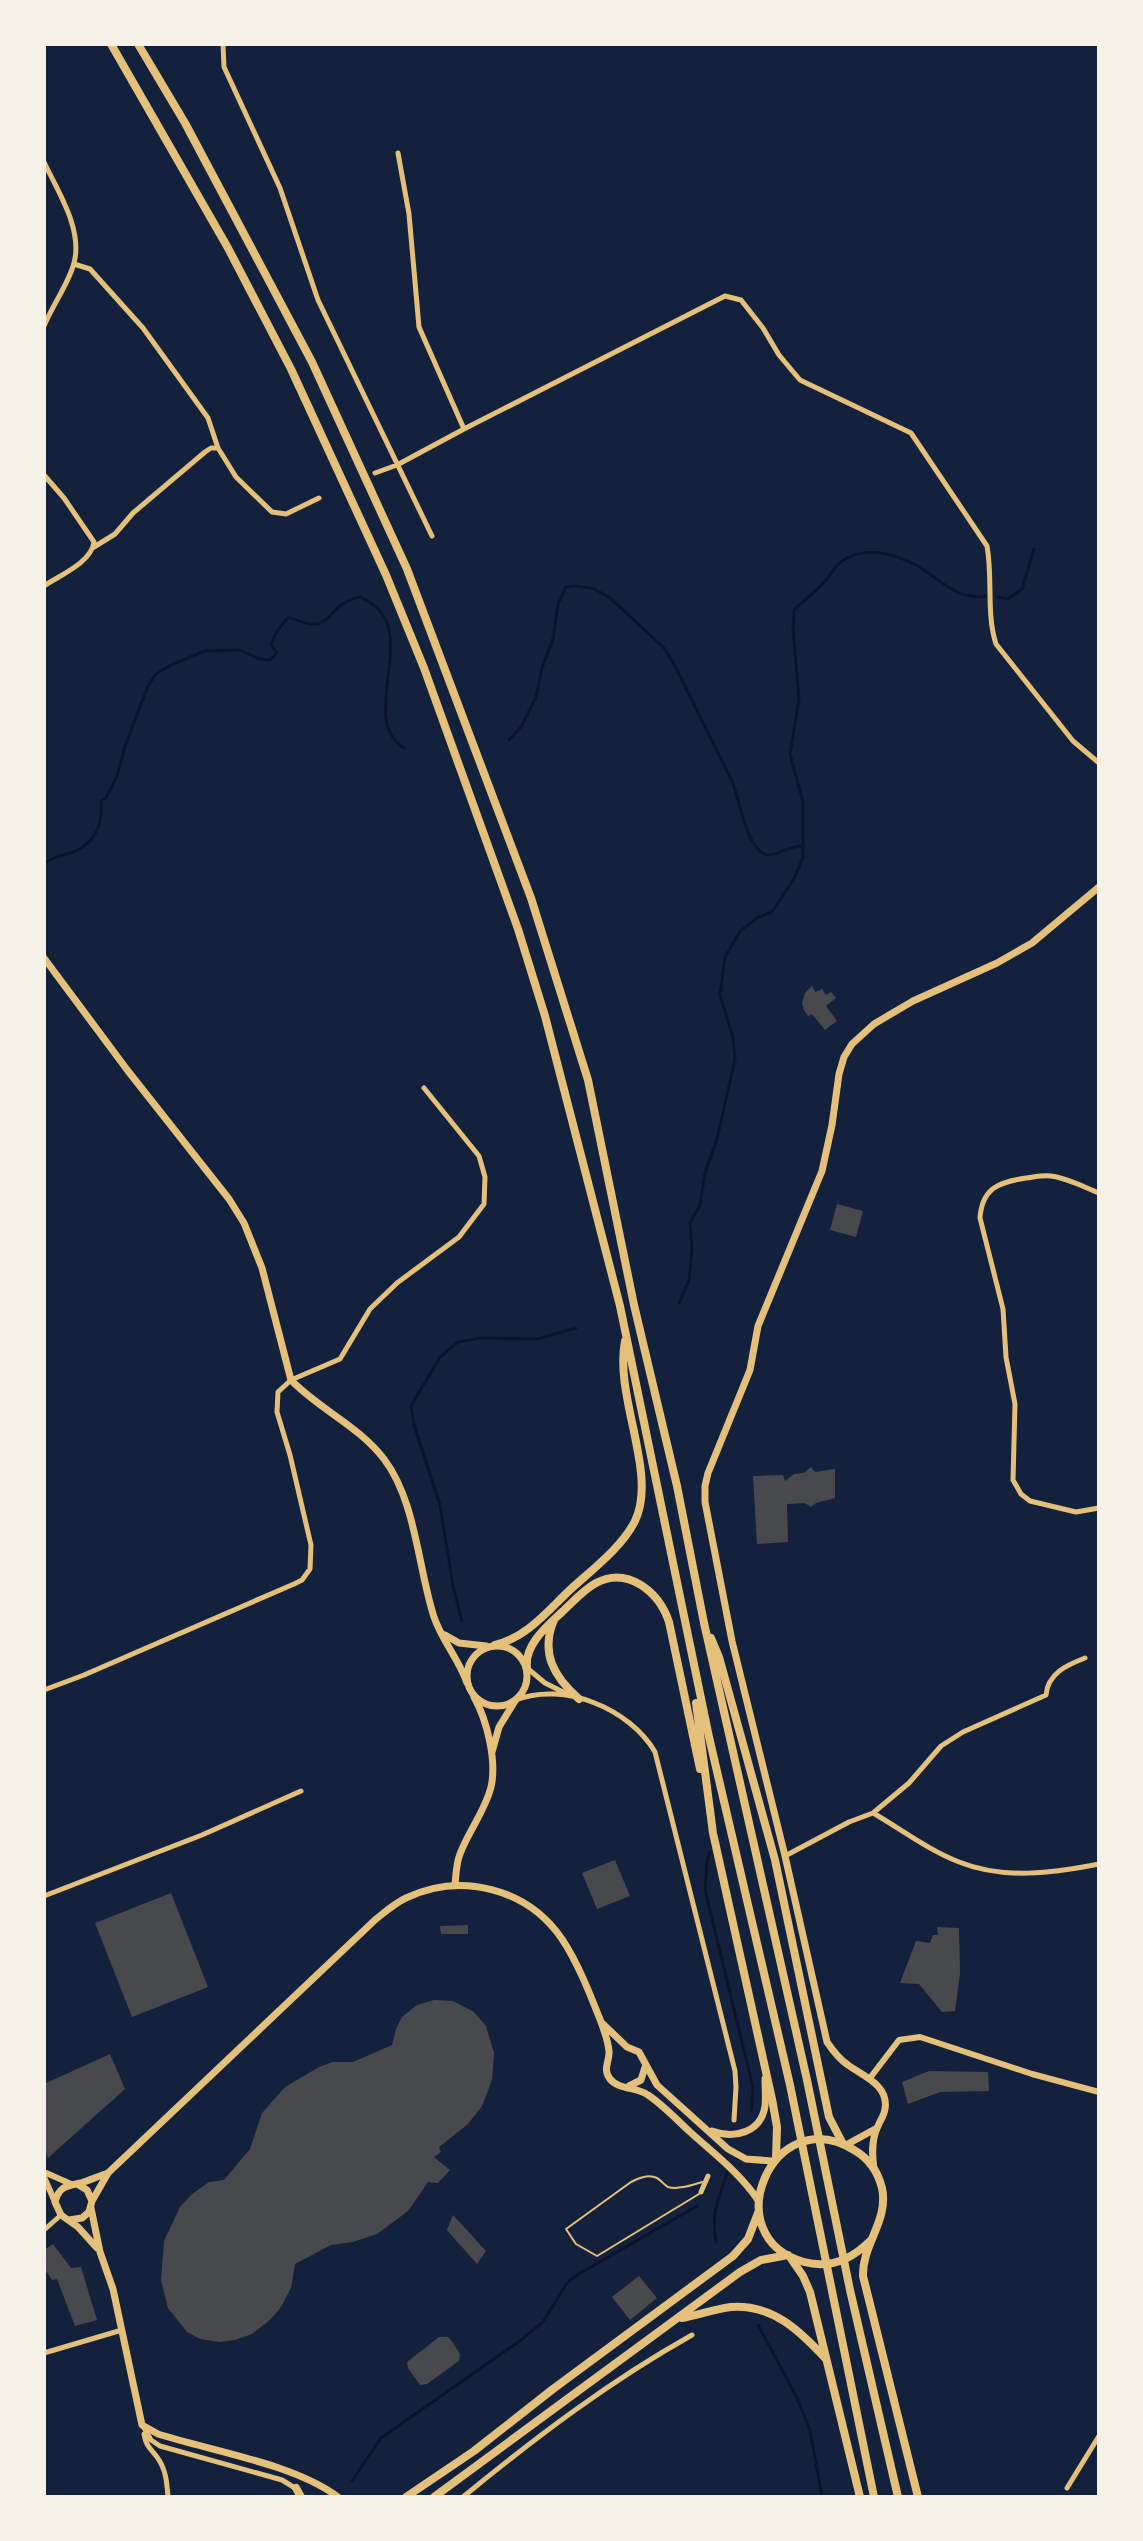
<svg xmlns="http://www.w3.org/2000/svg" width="1143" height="2541" viewBox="0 0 1143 2541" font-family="'Libre Baskerville',serif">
  <rect width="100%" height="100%" fill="#14213d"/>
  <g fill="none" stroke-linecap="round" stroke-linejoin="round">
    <!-- stream -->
    <path stroke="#0b132b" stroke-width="3" d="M 998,597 L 1008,599 L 1022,589 L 1034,549
      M 509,740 L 521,727 L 536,697 L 542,668 L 553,639 L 558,604 L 566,587 L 574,586 L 592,588 L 609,597 L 664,648 L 674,664 L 732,781 C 739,797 747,852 767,855 C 778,856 789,845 804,846
      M 44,864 C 52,857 58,857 67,854 C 94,847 103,826 101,801 L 106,798 L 117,776 L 125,746 L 148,686 L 156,674 L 171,665 L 205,651 L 240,650 L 259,659 L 270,660 L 277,653 L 271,644 C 275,633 280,626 289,617 C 337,638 320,606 360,597 C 428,625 354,716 404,748
      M 679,1303 L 689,1280 L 692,1248 L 690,1223 L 700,1205 L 705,1173 L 717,1139 L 735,1059 L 733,1038 L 720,995 L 725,957 L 740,931 L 757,918 L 772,912 L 795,877 L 803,857 L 803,802 L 790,754 L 799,699 L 793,629 L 794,610 C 804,600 817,591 826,580 C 832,573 835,566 842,561 C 863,546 892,553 914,564 C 939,577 955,601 986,596
      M 462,1621 L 453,1586 L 440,1505 L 414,1425 L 411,1406 L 440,1357 L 458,1342 L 481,1338 L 537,1339 L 576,1328
      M 710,1852 L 707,1862 L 705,1890 L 750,2075 L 753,2088 L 751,2110
      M 716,2242 C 711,2210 718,2202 727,2173
      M 758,2325 L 796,2396 L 810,2430 L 822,2497
      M 352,2481 L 381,2438 L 521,2340 L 543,2322 L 567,2283 L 577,2275 L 697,2206"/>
  </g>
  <!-- building -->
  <path fill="#48494c" d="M 812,986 L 815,992 L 822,989 L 826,995 L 831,992 L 836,998 L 826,1006 L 837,1021 L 825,1030 L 812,1014 L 808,1016 L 804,1010 L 802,1003 L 805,993 Z
    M 837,1204 L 863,1211 L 856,1237 L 830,1230 Z
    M 811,1467 L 815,1472 L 835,1469 L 835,1498 L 816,1503 L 811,1507 L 805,1503 L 787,1504 L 788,1542 L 757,1544 L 753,1476 L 783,1475 L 785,1481 L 794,1474 L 804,1473 Z
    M 615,1860 L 630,1896 L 597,1909 L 582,1873 Z
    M 171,1893 L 208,1987 L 132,2017 L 95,1923 Z
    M 468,1925 L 468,1934 L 441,1934 L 440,1926 Z
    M 937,1927 L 959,1928 L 960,1974 L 955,2011 L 942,2012 L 919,1984 L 900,1983 L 916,1941 L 930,1943 L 933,1935 L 938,1935 Z
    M 434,2000 L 453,2001 L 474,2012 L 486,2026 L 494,2053 L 492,2080 L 482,2106 L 468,2124 L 439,2147 L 441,2152 L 434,2157 L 450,2170 L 438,2183 L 428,2182 L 408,2211 L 377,2234 L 353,2242 L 331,2245 L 295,2264 L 291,2288 L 281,2307 L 271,2319 L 252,2334 L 235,2340 L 220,2342 L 200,2339 L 187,2332 L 168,2308 L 161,2280 L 164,2241 L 180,2207 L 191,2195 L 209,2182 L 224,2180 L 250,2149 L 262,2113 L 285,2087 L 319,2067 L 333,2062 L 353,2062 L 392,2045 L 396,2029 L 402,2017 L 417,2005 Z
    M 110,2054 L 125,2089 L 48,2158 L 44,2148 L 44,2084 Z
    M 929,2071 L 988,2072 L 989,2091 L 940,2092 L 908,2104 L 902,2082 Z
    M 453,2215 L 486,2251 L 477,2264 L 447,2230 Z
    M 53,2244 L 71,2268 L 81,2267 L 97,2320 L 75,2326 L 57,2279 L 52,2280 L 44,2268 L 44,2250 Z
    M 639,2276 L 657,2298 L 630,2320 L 612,2297 Z
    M 439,2337 L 448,2337 L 451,2340 L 460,2354 L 459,2361 L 427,2384 L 420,2385 L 408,2368 L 407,2362 Z"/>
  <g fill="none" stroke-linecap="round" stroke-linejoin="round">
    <!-- service -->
    <path stroke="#e5c07b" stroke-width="2" d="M 699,2194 L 597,2256 L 576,2244 L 566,2229 L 631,2182 C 639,2178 648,2174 657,2178 C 659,2179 666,2186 668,2187 C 678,2190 692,2185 702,2182"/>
    <!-- minor -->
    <path stroke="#e5c07b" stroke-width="5" d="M 223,44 L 224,67 L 280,188 L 318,300 L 432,536
      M 398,153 L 409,214 L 419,327 L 464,429 L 725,296 L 741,300 L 763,328 L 779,355 L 800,380 L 911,433 L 987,546 C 993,579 986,613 996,644 L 1073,741 L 1099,763
      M 44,162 C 58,192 83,229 74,263 C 69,283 52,306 44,326
      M 74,264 L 90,269 L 143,328 L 208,418 L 218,448 L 236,477 L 272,512 L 286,514 L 319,498
      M 375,473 L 397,465 L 464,429
      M 44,475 L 64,498 L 94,542 C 91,563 60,575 44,586
      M 94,547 L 115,534 L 133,513 L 205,452 L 211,448 L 218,448
      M 1099,1193 C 1084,1187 1067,1178 1051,1176 C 1043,1175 1034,1177 1026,1178 C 999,1182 982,1188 980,1218 L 1003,1309 L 1006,1357 L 1015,1404 L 1013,1480 L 1021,1494 L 1030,1501 L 1076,1512 L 1099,1508
      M 527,1668 L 545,1683 L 567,1694
      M 44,1690 L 84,1675 L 294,1584 L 302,1580 L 310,1569 L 311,1545 L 290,1455 L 277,1412 L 278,1392 L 291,1380 L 340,1359 L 370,1309 L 397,1283 L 459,1237 L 484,1204 L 485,1177 L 479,1156 L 424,1088
      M 516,1700 C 564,1681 630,1709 655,1752 L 735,2071 L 736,2087 L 734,2120
      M 873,1813 L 909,1783 L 941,1746 L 963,1732 L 1046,1695 C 1048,1673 1067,1665 1085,1658
      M 785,1856 L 849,1822 L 873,1813 C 901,1829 928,1850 959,1862 C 1004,1880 1053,1873 1099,1864
      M 44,1896 L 202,1835 L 301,1791
      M 701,2192 L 708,2176
      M 44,2230 L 61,2215
      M 44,2353 L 122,2330
      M 143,2426 L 151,2440 L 160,2446 L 282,2480 L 295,2488
      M 144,2434 C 146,2446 150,2448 157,2457 C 166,2469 167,2483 168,2497
      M 1067,2488 L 1099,2436
      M 463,2497 C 536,2437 610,2381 692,2335"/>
    <!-- tertiary -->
    <path stroke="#e5c07b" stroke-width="6" d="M 870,2078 L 899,2040 L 920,2037 L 1032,2074 L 1099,2092
      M 44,2172 L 71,2184
      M 44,2177 L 55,2202"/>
    <!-- secondary -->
    <path stroke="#e5c07b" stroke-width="7" d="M 44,958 L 128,1071 L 229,1199 L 244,1223 L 262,1268 L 291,1380 C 320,1410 359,1426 384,1459 C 416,1501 418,1568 434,1617 C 442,1641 459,1659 467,1683
      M 445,1635 L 459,1643 L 486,1646
      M467 1676a30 30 0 1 1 60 0a30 30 0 1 1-60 0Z
      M 492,1752 L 499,1727 L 515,1701
      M 455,1885 C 456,1875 456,1864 460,1854 C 468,1832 485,1811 491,1787 C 497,1761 487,1720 474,1697"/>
    <!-- primary -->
    <path stroke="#e5c07b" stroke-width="7" d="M 603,2024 L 627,2047 L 639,2052 L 657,2085 L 728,2149 L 746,2159 L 772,2161
      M 629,2086 L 641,2080 L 645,2067
      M 712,2131 C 734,2139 761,2133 765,2106 C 766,2097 765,2088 765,2079
      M 846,2145 L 877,2128
      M 874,2169 C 872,2155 871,2140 878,2126 C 880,2121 884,2116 885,2109 C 889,2085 863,2076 848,2065 C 839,2059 833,2051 827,2042 L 785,1856 L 732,1641 L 705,1502 L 705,1486 L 708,1473 L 750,1370 L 758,1326 L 822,1171 L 832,1125 L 839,1074 L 844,1057 L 852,1044 L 874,1024 L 913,1001 L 997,963 L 1032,943 L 1099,887
      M 77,2184 L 87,2190 L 92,2201
      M 91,2208 L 100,2252 L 113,2289 L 142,2425 L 158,2434 C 212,2451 294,2464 338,2497
      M 69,2220 L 82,2218 L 89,2212 L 92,2201 L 108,2173 L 376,1919 C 385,1912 395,1903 406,1898 C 461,1872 527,1888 562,1939 C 578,1963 590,1994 601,2022 C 604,2030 608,2041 609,2051 C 610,2061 602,2069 610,2079 C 619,2090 637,2087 648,2095 C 663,2105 676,2119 689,2131 C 713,2153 740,2173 758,2200
      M 97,2248 L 78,2227 L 61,2215 L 55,2202 C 59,2186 67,2186 81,2183 C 90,2180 99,2176 108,2173"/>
    <!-- trunk -->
    <path stroke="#e5c07b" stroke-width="8" d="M 870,2241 C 852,2259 830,2269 804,2262 C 714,2237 773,2100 854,2150 C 868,2158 878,2172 882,2188 C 889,2221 862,2244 863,2276 L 918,2497
      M 790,2257 L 803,2276 L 810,2292 L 860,2497
      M 682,2318 C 698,2315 715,2309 731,2307 C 773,2304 800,2331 826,2359
      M 296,2488 L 301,2497
      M 406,2497 L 474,2451 L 553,2389 L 733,2256 L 748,2239 L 758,2213
      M 434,2497 L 740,2272 L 761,2260 L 788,2255"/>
    <!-- motorway -->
    <path stroke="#e5c07b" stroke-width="8" d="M 111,44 L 228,248 L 291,369 L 386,575 L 424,668 L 518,929 L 545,1016 L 620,1306 L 709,1737 L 790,2085 L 874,2497
      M 138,44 L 185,123 L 312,362 L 407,569 L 531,898 L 588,1080 L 634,1305 L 677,1486 L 704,1623 L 807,2080 L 850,2290 L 898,2497
      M 554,1620 C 540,1653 554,1677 579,1699
      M 711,1638 L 719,1657 L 775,1860 L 829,2117 L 843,2144
      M 495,1645 C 528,1637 548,1610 572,1588 C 593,1569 622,1547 635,1521 C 658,1473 614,1397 625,1341
      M 527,1668 C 524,1645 547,1626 562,1612 C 573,1602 583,1590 596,1583 C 628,1566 659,1592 669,1622 L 700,1769
      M 696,1703 L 713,1833 L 772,2099 L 777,2127 L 776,2158"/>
  </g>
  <!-- border -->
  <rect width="1143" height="2541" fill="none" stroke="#f6f1e7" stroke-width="92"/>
</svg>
